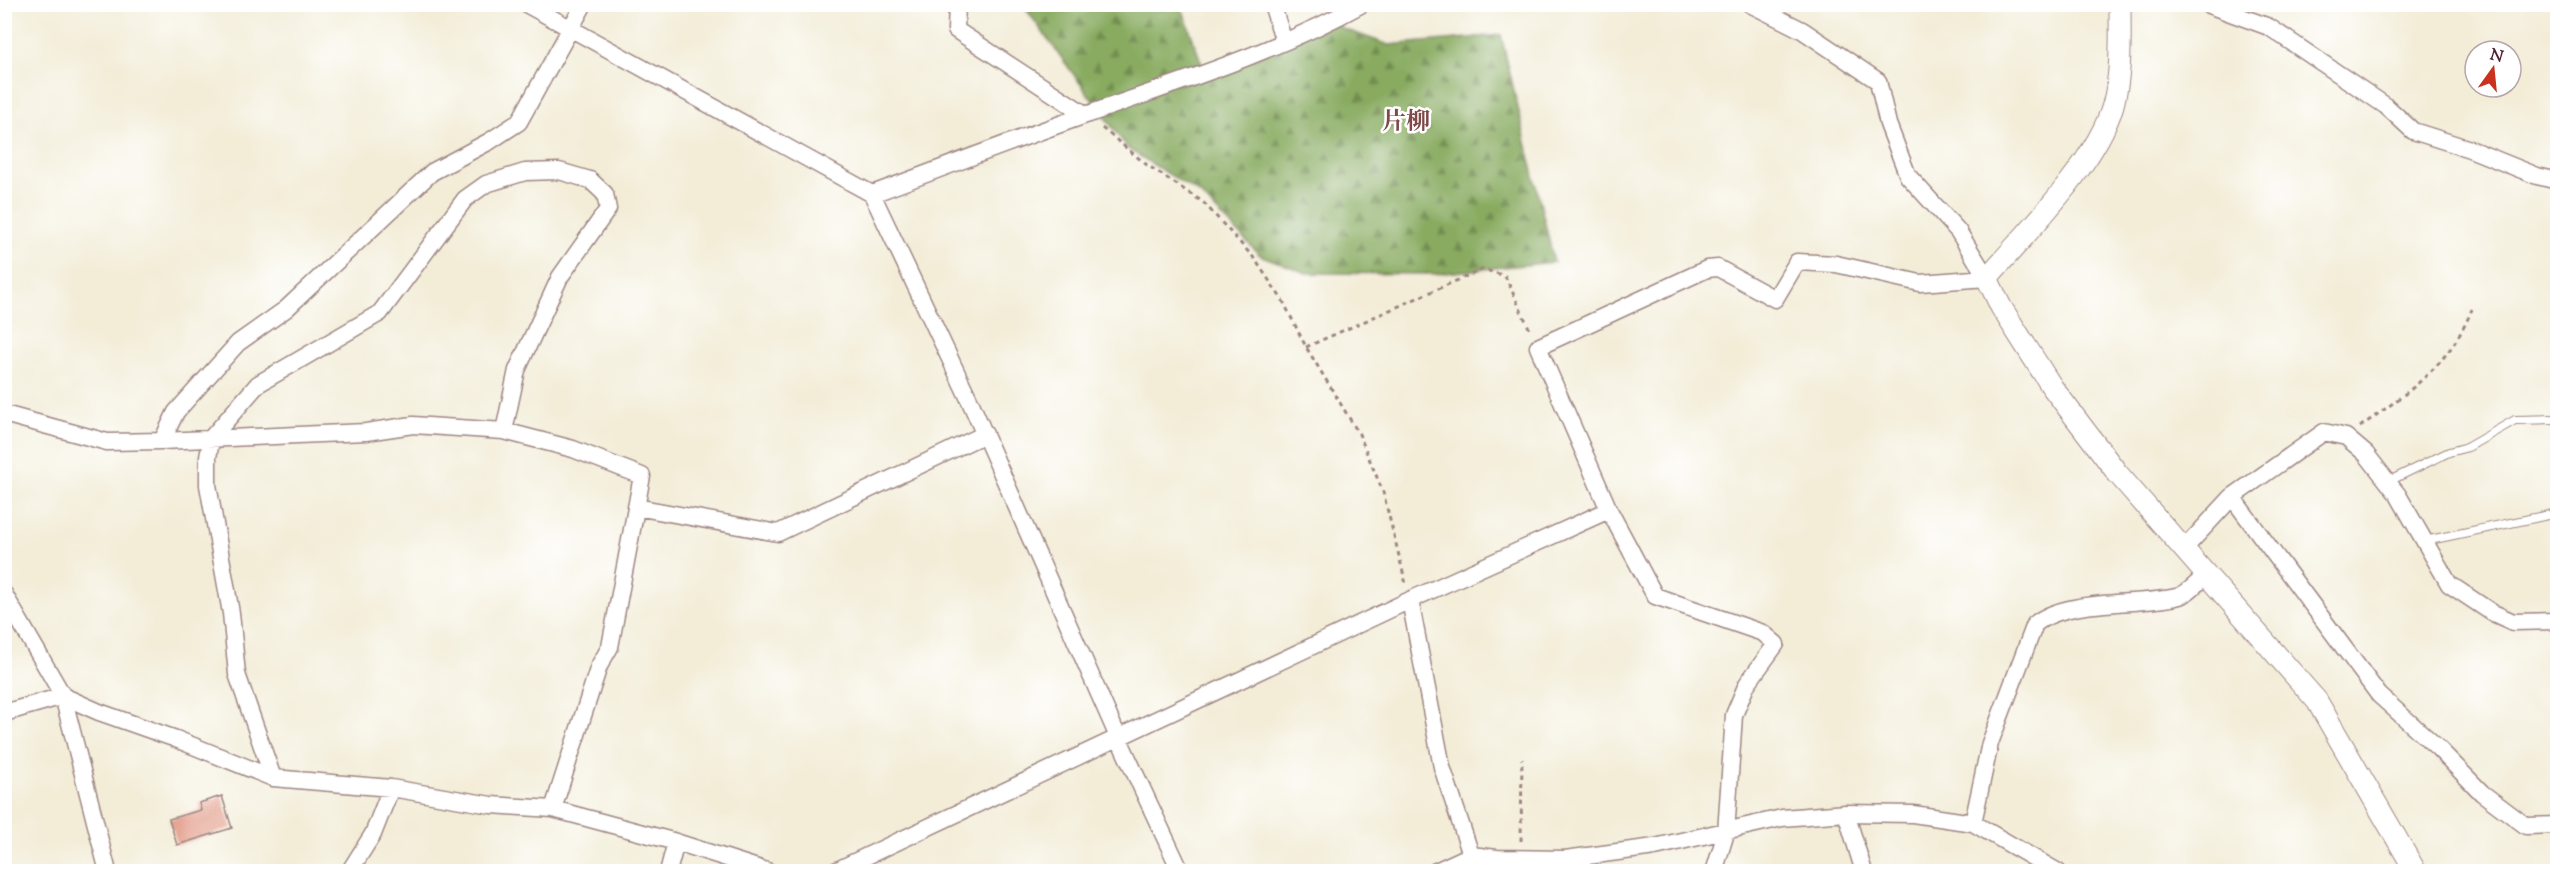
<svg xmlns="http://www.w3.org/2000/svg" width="2562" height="876" viewBox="0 0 2562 876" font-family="'Sorts Mill Goudy','Noto Serif JP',serif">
  <defs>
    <pattern id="forest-firs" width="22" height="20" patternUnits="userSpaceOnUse" patternTransform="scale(1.5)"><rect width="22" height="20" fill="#88ab60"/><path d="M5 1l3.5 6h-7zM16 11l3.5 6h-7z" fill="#718b4f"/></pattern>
  </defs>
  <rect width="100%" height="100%" fill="#fff"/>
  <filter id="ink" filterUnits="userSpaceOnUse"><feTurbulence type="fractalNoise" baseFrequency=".0167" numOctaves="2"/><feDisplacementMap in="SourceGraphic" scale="12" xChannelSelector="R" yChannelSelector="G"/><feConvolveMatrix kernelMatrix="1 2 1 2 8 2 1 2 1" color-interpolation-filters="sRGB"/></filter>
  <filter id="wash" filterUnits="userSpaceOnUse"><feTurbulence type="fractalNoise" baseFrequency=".008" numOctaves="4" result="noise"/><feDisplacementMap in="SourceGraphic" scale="24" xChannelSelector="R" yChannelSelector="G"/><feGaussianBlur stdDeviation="1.35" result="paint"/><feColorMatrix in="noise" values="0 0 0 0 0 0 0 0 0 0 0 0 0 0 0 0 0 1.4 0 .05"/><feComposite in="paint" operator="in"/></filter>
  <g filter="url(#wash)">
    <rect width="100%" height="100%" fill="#f3edd8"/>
    <!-- forest -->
    <path fill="url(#forest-firs)" stroke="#696546" stroke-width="1.5" d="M 1023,5 L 1181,5 L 1206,76 L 1336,23 L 1344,29 L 1389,45 L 1501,35 L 1554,262 L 1435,274 L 1306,273 L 1260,255 L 1199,193 L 1128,149 Z"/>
    <g id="blocks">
      <!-- building -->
      <path fill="#e19682" d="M 222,796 L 232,828 L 177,845 L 169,819 L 201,810 L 199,803 Z"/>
    </g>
  </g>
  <g filter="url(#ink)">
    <use href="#blocks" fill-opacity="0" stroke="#9e8682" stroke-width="1.5"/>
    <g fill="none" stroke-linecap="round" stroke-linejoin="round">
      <!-- service casing -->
      <g stroke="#9e8682" stroke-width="10">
        <path id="service" d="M 2387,482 L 2449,452 L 2468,447 L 2515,420 L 2558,419
          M 2425,541 L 2558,513"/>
      </g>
      <!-- minor casing -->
      <g stroke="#9e8682" stroke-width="19">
        <path id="minor" d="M 526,4 L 872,194 L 969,399 L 1118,737 L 1181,872
          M 957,4 L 956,30 L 1086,115
          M 1272,4 L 1284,42
          M 2206,4 L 2269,27 L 2386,106 L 2413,131 L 2470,149 L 2537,176 L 2558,181
          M 872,194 C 943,168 1014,140 1086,115 C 1179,82 1276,52 1362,4
          M 4,414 L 107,442 L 162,441 L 176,412 L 238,343 L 286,309 L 432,172 L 490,141 L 519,122 L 584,4
          M 162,441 L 366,432 L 413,425 L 504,431 L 573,449 L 642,476 L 610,647 L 599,666 L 553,809
          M 2232,497 L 2379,695 L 2438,748 L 2482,793 L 2526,826 L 2558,825
          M 636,507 L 778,533 L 985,434
          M 2183,550 L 2232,497 L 2324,432 L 2346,437 L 2366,454 L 2398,495 L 2449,584 L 2491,612 L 2513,622 L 2558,621
          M 4,594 L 63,696 L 108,872
          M 1410,600 L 1442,767 L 1471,855
          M 4,713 L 63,696 L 99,712 L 176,739 L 273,778 L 391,788 L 491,805 L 553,809 L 676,842 L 770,872
          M 273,778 L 237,674 L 231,613 L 208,485 L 208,457 L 212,437 L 258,384 L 380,313 L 465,199 L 486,184 L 525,172 L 559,171 L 590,180 L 605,194 L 608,209 L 560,277 L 517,370 L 504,431
          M 1846,813 L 1864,872
          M 1973,823 L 1990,743 L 2035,624 C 2066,598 2137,606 2176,597 C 2187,595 2198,582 2206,575
          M 349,872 L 373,834 L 391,788
          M 668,872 L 676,842
          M 833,872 L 1410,600 L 1609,510
          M 1434,872 L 1471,855 L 1497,858 L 1565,859 L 1655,847 L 1782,818 L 1846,813 L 1913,814 L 1973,823 L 2058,872
          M 1714,872 L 1726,833 L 1734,715 L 1747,684 L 1776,644 L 1763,633 L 1655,596 L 1609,510 L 1538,347 L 1707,269 L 1718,268 L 1775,299 L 1797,262 L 1836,264 L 1920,283 L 1987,278 L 1958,231 L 1908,176 L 1888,124 L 1878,81 L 1802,30 L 1750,4"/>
      </g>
      <!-- tertiary casing -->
      <g stroke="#9e8682" stroke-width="23">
        <path id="tertiary" d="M 2120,4 C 2120,38 2122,72 2113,105 C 2097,162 2027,232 1987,278 L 2001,307 L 2052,387 L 2118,474 L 2317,701 L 2416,872"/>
      </g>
      <!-- path -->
      <path stroke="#9e8682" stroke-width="3" stroke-dasharray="4.5 4.5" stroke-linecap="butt" d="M 1102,128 L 1147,165 L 1203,202 L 1254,258 L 1283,301 L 1306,347 L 1359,434 L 1383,492 L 1406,584
        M 1306,347 L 1483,269 L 1505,276 L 1531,332
        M 2360,427 C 2408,392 2449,367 2472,309
        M 1521,841 L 1522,759"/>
      <!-- service -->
      <use href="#service" stroke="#fff" stroke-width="8"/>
      <!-- minor -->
      <use href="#minor" stroke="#fff" stroke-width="16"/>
      <!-- tertiary -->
      <use href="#tertiary" stroke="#fff" stroke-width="21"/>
    </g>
  </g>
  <g text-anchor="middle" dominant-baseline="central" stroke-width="5" stroke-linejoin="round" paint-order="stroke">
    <!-- quarter labels -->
    <g font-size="24" font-weight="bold" fill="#7f4949" stroke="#fff">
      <text x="1406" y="123">片柳</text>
    </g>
  </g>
  <!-- margin -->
  <rect width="2562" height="876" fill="none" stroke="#fff" stroke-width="24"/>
  <!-- north arrow -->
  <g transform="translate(2493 69) rotate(15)"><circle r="28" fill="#ffffff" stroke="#b7a5aa" stroke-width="1.5"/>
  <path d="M0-4.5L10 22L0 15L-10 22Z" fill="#c8321e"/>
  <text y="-9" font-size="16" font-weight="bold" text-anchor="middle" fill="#4a1f2b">N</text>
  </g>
</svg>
